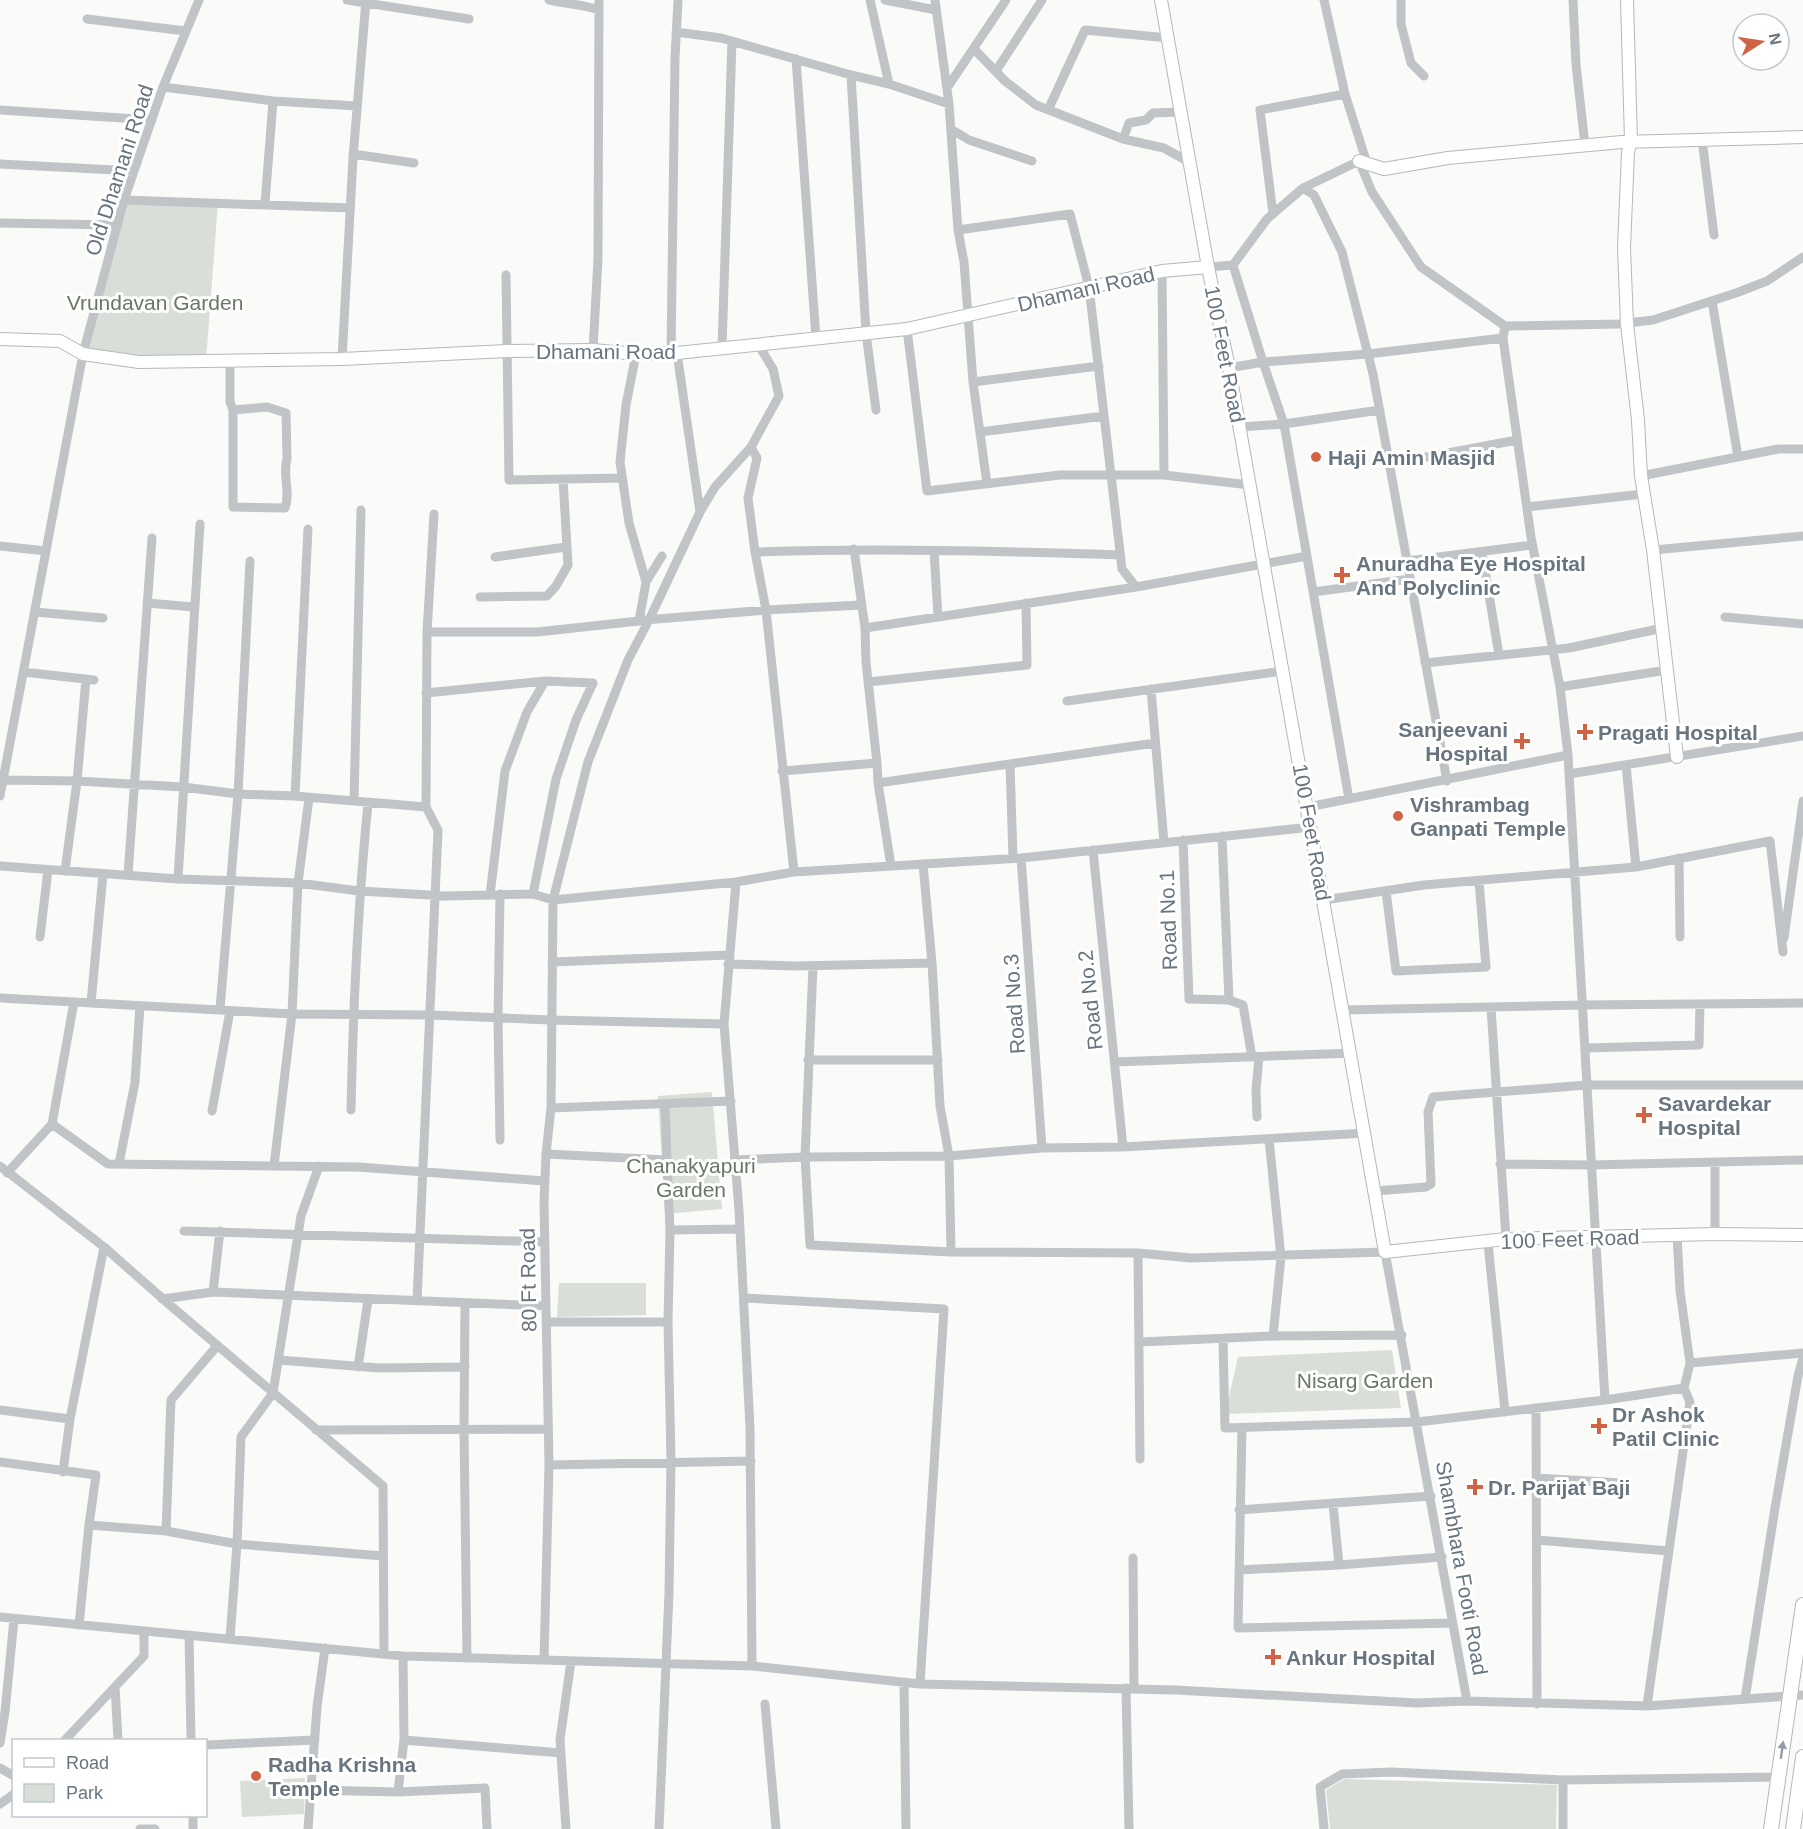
<svg xmlns="http://www.w3.org/2000/svg" width="1803" height="1829" viewBox="0 0 1803 1829" font-family="Arial,sans-serif">
  <rect width="100%" height="100%" fill="#fafaf8"/>
  <!-- green -->
  <path fill="#daded8" d="M 124,200 L 218,202 L 206,361 L 83,354 Z
    M 712,1092 L 722,1209 L 665,1214 L 658,1096 Z
    M 559,1283 L 646,1283 L 646,1315 L 557,1317 Z
    M 1392,1350 L 1401,1408 L 1225,1414 L 1238,1357 Z
    M 305,1778 L 304,1814 L 242,1817 L 240,1781 Z
    M 1344,1779 L 1557,1785 L 1556,1829 L 1330,1829 L 1326,1790 Z"/>
  <g fill="none" stroke-linecap="round" stroke-linejoin="round">
    <!-- major casing -->
    <g stroke="#b4b8bb" stroke-width="14">
      <path id="major" d="M 1161,0 L 1208,267 L 1229,368 L 1385,1252 L 1506,1239 L 1715,1234 L 1803,1235
        M 1627,0 L 1631,141 L 1628,152 L 1624,248 L 1627,324 L 1638,420 L 1641,476 L 1653,550 L 1677,757
        M 1359,161 L 1384,169 L 1448,158 L 1622,142 L 1803,137
        M 0,339 L 60,341 L 83,354 L 139,362 L 342,359 L 507,351 L 593,350 L 636,354 L 677,353 L 907,329 L 1162,271 L 1208,267"/>
    </g>
    <!-- highway casing -->
    <g stroke="#b4b7ba" stroke-width="16">
      <path id="highway" d="M 1771,1829 L 1803,1605
        M 1793,1829 L 1803,1757"/>
    </g>
    <!-- minor -->
    <path stroke="#c0c4c7" stroke-width="9" d="M 347,0 L 469,19
      M 549,0 C 566,4 582,4 599,10
      M 870,0 L 889,84 L 851,75 L 866,333 L 876,410
      M 885,0 L 936,10
      M 935,0 L 949,104 L 958,230 L 964,262 L 973,382 L 987,484
      M 1324,0 L 1345,94 L 1365,157 L 1359,161 L 1372,192 L 1421,267 L 1505,326 L 1619,324 L 1653,320 L 1736,293 L 1767,281 L 1803,257
      M 1401,0 L 1401,24 L 1411,63 L 1424,76
      M 1573,0 L 1576,65 L 1585,145
      M 87,19 L 186,31
      M 676,32 L 721,38 L 851,75
      M 974,49 L 1005,81 L 1036,105 L 1123,139 L 1129,123 L 1146,120 L 1153,113 L 1181,112
      M 796,59 L 816,338
      M 996,71 L 1042,0
      M 889,84 L 949,104
      M 163,87 L 273,101
      M 947,88 L 1006,0
      M 0,110 L 152,120
      M 1048,110 L 1085,30 L 1168,38
      M 951,129 L 969,140 L 1032,161
      M 1123,139 L 1164,148 L 1189,162
      M 1702,139 L 1714,235
      M 353,154 L 414,163
      M 0,164 L 134,171
      M 1303,188 L 1314,195 L 1342,252 L 1373,374 L 1447,781
      M 124,200 L 350,208
      M 265,203 L 273,101 L 357,106
      M 1273,214 L 1260,110 L 1345,94
      M 0,223 L 117,225
      M 958,230 L 1070,214 L 1089,287 L 1122,569 L 1136,587 L 1307,556
      M 1233,265 L 1263,362 L 1368,354 L 1503,338
      M 1233,265 L 1267,219 L 1303,188 L 1359,161
      M 1208,267 L 1233,265
      M 1162,271 L 1164,475 L 1250,485
      M 506,275 L 509,480 L 622,478
      M 1712,301 L 1738,457
      M 907,329 L 927,491 L 1060,475 L 1164,475
      M 722,348 L 732,41
      M 593,350 L 598,259 L 599,0
      M 671,353 L 675,58 L 678,0
      M 677,353 L 700,512
      M 342,359 L 353,158 L 366,0
      M 230,360 L 230,402 L 233,410 L 267,407 L 286,413 L 287,459 C 282,475 291,492 285,508 L 233,507 L 233,410
      M 1229,368 L 1263,362 L 1284,424 L 1240,427
      M 973,382 L 1099,366
      M 980,432 L 1104,416
      M 751,447 L 757,458 L 748,498 L 755,552 L 766,610 L 794,872
      M 1389,464 L 1517,440
      M 1641,476 L 1778,449 L 1803,449
      M 1527,507 L 1643,494
      M 0,546 L 46,551
      M 854,549 L 865,628 L 866,662 L 877,763 L 878,783 L 891,866
      M 1653,550 L 1803,536
      M 934,551 L 938,617
      M 755,552 C 876,548 998,551 1120,555
      M 1482,552 L 1499,655
      M 495,557 L 566,547
      M 1407,561 L 1532,545
      M 646,582 L 662,556
      M 1313,592 L 1410,579
      M 480,597 L 547,596 L 556,586 L 568,565 L 563,479
      M 147,603 L 194,607
      M 35,612 L 103,618
      M 1725,617 L 1803,624
      M 645,620 L 766,610 L 861,605
      M 865,628 L 1136,587
      M 427,632 L 537,632 L 639,621 L 646,582 L 629,523 L 620,462 L 626,405 L 636,354
      M 1425,663 L 1569,648 L 1658,629
      M 23,672 L 94,680
      M 868,682 L 1027,665 L 1026,603
      M 1560,687 L 1667,670
      M 1151,689 L 1164,843
      M 426,693 L 545,681 L 527,712 L 505,771 L 490,895
      M 1067,701 L 1283,671
      M 1010,764 L 1013,858
      M 1626,765 L 1636,867
      M 782,771 L 877,763
      M 1569,774 L 1803,736
      M 3,780 L 77,781 L 183,787 L 238,794 L 295,796 L 426,807 L 438,830 L 417,1301
      M 878,783 L 1155,743
      M 0,796 L 83,354 L 124,200 L 163,87 L 199,0
      M 295,796 L 308,529
      M 1349,799 L 1284,424 L 1380,410
      M 354,801 L 361,510
      M 426,807 L 427,632 L 434,514
      M 1308,807 L 1568,755
      M 1222,836 L 1229,1000 L 1243,1005 L 1252,1057
      M 1183,840 L 1189,999 L 1229,1000
      M 1093,850 L 1123,1147
      M 1021,858 L 1042,1148
      M 1679,858 L 1680,937
      M 923,864 L 932,963 L 940,1106 L 949,1156 L 951,1252
      M 0,866 L 178,879 L 298,883 L 359,891 L 447,896 L 533,894 L 553,900 L 736,882 L 794,872 L 1021,858 L 1311,827
      M 65,871 L 77,781 L 86,679
      M 128,875 L 152,538
      M 178,879 L 200,524
      M 1386,891 L 1396,971 L 1486,967 L 1479,881
      M 533,894 L 556,779 L 576,720 L 593,683 L 545,681
      M 1324,900 L 1424,885 L 1636,867 L 1770,841 L 1783,952
      M 40,937 L 48,870
      M 1784,938 L 1803,801
      M 552,962 L 729,955
      M 728,964 L 797,966 L 932,963
      M 813,966 L 805,1157 L 810,1245 L 951,1252 L 1138,1253 L 1191,1258 L 1385,1252 L 1467,1701 L 1647,1706 L 1803,1695
      M 0,998 L 292,1014 L 430,1015 L 550,1020 L 724,1024
      M 91,1003 L 103,874
      M 1491,1007 L 1506,1239
      M 220,1009 L 238,794 L 250,561
      M 1344,1010 L 1582,1005 L 1803,1003
      M 1585,1048 L 1699,1045 L 1700,1004
      M 808,1060 L 938,1060
      M 1115,1062 L 1352,1053
      M 665,1105 L 667,1160
      M 551,1108 L 731,1101
      M 351,1110 C 353,1007 358,905 368,803
      M 212,1111 L 230,1011
      M 1257,1117 L 1256,1090 L 1259,1057
      M 52,1124 L 74,1002
      M 1269,1139 L 1281,1257 L 1273,1336
      M 500,1140 L 498,1018 L 500,894
      M 546,1154 L 667,1160 L 670,1230 L 668,1322 L 671,1461 L 669,1593 L 659,1829
      M 736,1160 L 805,1157 L 949,1156 L 1042,1148 L 1123,1147 L 1366,1133
      M 1715,1163 L 1715,1234
      M 119,1164 L 135,1082 L 140,1006
      M 1500,1164 L 1591,1165 L 1803,1160
      M 0,1166 L 104,1247 L 171,1306 L 383,1486 L 384,1654
      M 274,1166 L 292,1014 L 298,883 L 309,798
      M 7,1173 L 52,1124 L 108,1164 L 358,1167 L 545,1181
      M 1375,1191 L 1426,1187 L 1431,1184 L 1428,1112 L 1433,1097 L 1587,1085 L 1803,1085
      M 670,1230 L 740,1229
      M 184,1231 L 545,1242
      M 1677,1235 L 1680,1291 L 1690,1363
      M 1488,1243 L 1505,1412
      M 1138,1253 L 1140,1459
      M 213,1292 L 220,1231
      M 744,1298 L 944,1309 L 920,1684
      M 162,1299 L 213,1292 L 546,1306
      M 465,1303 L 464,1429 L 467,1658
      M 546,1322 L 668,1322
      M 1223,1340 L 1225,1428 L 1417,1422 L 1605,1400 L 1568,755 L 1560,687 L 1531,537 L 1503,338 L 1505,326
      M 1140,1342 L 1273,1336 L 1402,1335
      M 279,1360 L 379,1368 L 465,1367
      M 358,1367 L 368,1300
      M 1605,1400 L 1684,1388 L 1690,1363 L 1803,1353
      M 1536,1408 L 1537,1704
      M 0,1410 L 70,1419
      M 1242,1428 L 1238,1628 L 1453,1623
      M 316,1430 L 548,1429
      M 0,1462 L 96,1475 L 89,1525
      M 549,1465 L 751,1461
      M 63,1472 L 70,1419 L 104,1247
      M 1536,1478 L 1623,1483
      M 1333,1504 L 1339,1565 L 1442,1557
      M 1239,1510 L 1431,1496
      M 166,1531 L 171,1400 L 217,1346
      M 1537,1540 L 1669,1551
      M 1133,1558 L 1134,1689
      M 1239,1570 L 1339,1565
      M 0,1617 L 403,1656 L 752,1666 L 750,1428 L 739,1210 L 724,1024 L 736,882
      M 79,1625 L 89,1525 L 166,1531 L 237,1544 L 241,1437 L 273,1393 L 301,1216 L 319,1166
      M 189,1635 L 191,1740
      M 230,1639 L 237,1544 L 383,1556
      M 544,1660 L 549,1465 L 544,1202 L 546,1154 L 551,1108 L 553,900 L 588,762 L 628,660 L 649,620 L 700,512 L 715,487 L 751,447 L 779,396 L 773,369 L 758,344
      M 752,1666 L 920,1684 L 1175,1690 L 1417,1703 L 1467,1701
      M 904,1682 L 906,1829
      M 115,1687 L 118,1740
      M 1126,1688 L 1129,1829
      M 1745,1699 L 1775,1508 L 1798,1376 L 1803,1358
      M 765,1704 L 776,1829
      M 1647,1706 L 1690,1402 L 1684,1388
      M 65,1740 L 144,1656 L 144,1631
      M 404,1740 L 561,1753
      M 0,1743 L 5,1712 L 14,1619
      M 206,1745 L 315,1740
      M 0,1768 L 14,1776
      M 312,1790 L 398,1792 L 485,1788 L 487,1829
      M 398,1792 L 404,1740 L 403,1656
      M 0,1804 L 14,1794
      M 193,1816 L 193,1829
      M 140,1829 L 155,1829
      M 308,1829 L 317,1707 L 325,1648
      M 566,1829 L 560,1740 L 571,1661
      M 1324,1829 L 1320,1787 L 1342,1774 L 1391,1772 L 1563,1780 L 1779,1777
      M 1563,1829 L 1563,1780"/>
    <!-- major -->
    <use href="#major" stroke="#fff" stroke-width="12"/>
    <!-- highway -->
    <use href="#highway" stroke="#fff" stroke-width="14"/>
  </g>
  <!-- one-way arrows -->
  <defs><path id="oneway-solid" d="M-6-.8H1V-3.2L6.5 0L1 3.2V.8H-6Z" transform="scale(1.5)"/></defs>
  <use fill="#959ea5" href="#oneway-solid" transform="translate(1782 1750) rotate(-82)"/>
  <!-- markers -->
  <g fill="#cf6343" stroke="#fff" stroke-width="2">
    <circle cx="1316" cy="457" r="6"/>
    <path d="M1339 566h6v6h6v6h-6v6h-6v-6h-6v-6h6z"/>
    <path d="M1582 723h6v6h6v6h-6v6h-6v-6h-6v-6h6z"/>
    <path d="M1519 732h6v6h6v6h-6v6h-6v-6h-6v-6h6z"/>
    <circle cx="1398" cy="816" r="6"/>
    <path d="M1641 1106h6v6h6v6h-6v6h-6v-6h-6v-6h6z"/>
    <path d="M1596 1417h6v6h6v6h-6v6h-6v-6h-6v-6h6z"/>
    <path d="M1472 1478h6v6h6v6h-6v6h-6v-6h-6v-6h6z"/>
    <path d="M1270 1648h6v6h6v6h-6v6h-6v-6h-6v-6h6z"/>
    <circle cx="256" cy="1776" r="6"/>
  </g>
  <g text-anchor="middle" dominant-baseline="central" stroke-width="6" stroke-linejoin="round" paint-order="stroke">
    <!-- street labels -->
    <g font-size="21" fill="#68757f" stroke="#fff">
      <text transform="translate(119 170) rotate(-72)">Old Dhamani Road</text>
      <text transform="translate(1086 289) rotate(-13)">Dhamani Road</text>
      <text x="606" y="351">Dhamani Road</text>
      <text transform="translate(1225 354) rotate(79)">100 Feet Road</text>
      <text transform="translate(1312 832) rotate(80)">100 Feet Road</text>
      <text transform="translate(1168 920) rotate(-92)">Road No.1</text>
      <text transform="translate(1090 1000) rotate(-96)">Road No.2</text>
      <text transform="translate(1014 1004) rotate(-94)">Road No.3</text>
      <text transform="translate(1570 1239) rotate(-2)">100 Feet Road</text>
      <text transform="translate(528 1280) rotate(-91)">80 Ft Road</text>
      <text transform="translate(1462 1568) rotate(80)">Shambhara Footi Road</text>
    </g>
    <!-- park labels -->
    <g font-size="21" fill="#697866" stroke="#fff">
      <text x="155" y="302">Vrundavan Garden</text>
      <text x="691" y="1165">Chanakyapuri<tspan x="691" dy="24">Garden</tspan></text>
      <text x="1365" y="1380">Nisarg Garden</text>
    </g>
    <!-- poi labels -->
    <g font-size="21" font-weight="bold" fill="#68757f" stroke="#fff" text-anchor="start">
      <text x="1328" y="457">Haji Amin Masjid</text>
      <text x="1356" y="563">Anuradha Eye Hospital<tspan x="1356" dy="24">And Polyclinic</tspan></text>
      <text x="1508" y="729" text-anchor="end">Sanjeevani<tspan x="1508" dy="24">Hospital</tspan></text>
      <text x="1598" y="732">Pragati Hospital</text>
      <text x="1410" y="804">Vishrambag<tspan x="1410" dy="24">Ganpati Temple</tspan></text>
      <text x="1658" y="1103">Savardekar<tspan x="1658" dy="24">Hospital</tspan></text>
      <text x="1612" y="1414">Dr Ashok<tspan x="1612" dy="24">Patil Clinic</tspan></text>
      <text x="1488" y="1487">Dr. Parijat Baji</text>
      <text x="1286" y="1657">Ankur Hospital</text>
      <text x="268" y="1764">Radha Krishna<tspan x="268" dy="24">Temple</tspan></text>
    </g>
  </g>
  <!-- legend -->
  <rect x="12" y="1739" width="195" height="78" fill="#ffffff" stroke="#c3c8cc" stroke-width="1.5"/>
  <rect x="24" y="1758" width="30" height="9" fill="#ffffff" stroke="#c3c8cc" stroke-width="1.5"/>
  <text x="66" y="1769" font-size="18" fill="#68757f">Road</text>
  <rect x="24" y="1784" width="30" height="18" fill="#daded8" stroke="#c3c8cc" stroke-width="1.5"/>
  <text x="66" y="1799" font-size="18" fill="#68757f">Park</text>
  <!-- north arrow -->
  <g transform="translate(1761 42) rotate(78)"><circle r="28" fill="#ffffff" stroke="#c3c8cc" stroke-width="1.5"/>
  <path d="M0-4.5L10 22L0 15L-10 22Z" fill="#cf6343"/>
  <text y="-9" font-size="16" font-weight="bold" text-anchor="middle" fill="#68757f">N</text>
  </g>
</svg>
